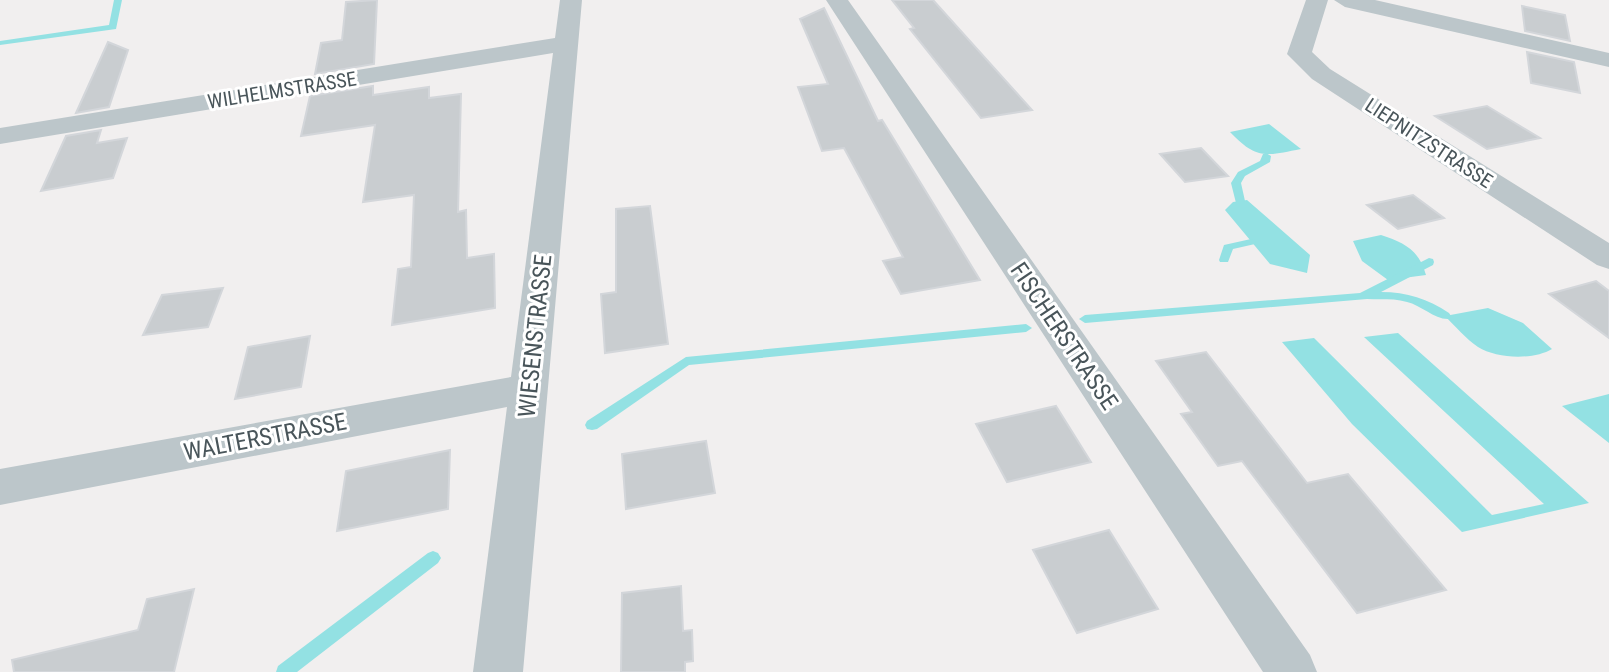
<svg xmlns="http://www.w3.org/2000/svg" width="1609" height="672" viewBox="0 0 1609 672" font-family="'Roboto Condensed',sans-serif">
  <rect width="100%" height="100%" fill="#f1efef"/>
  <!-- water -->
  <path fill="#93e1e3" d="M 1269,124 L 1301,149 C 1265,156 1257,160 1230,132 Z
    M 1247,200 L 1310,255 L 1307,273 L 1270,264 L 1225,210 L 1233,202 Z
    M 1381,235 C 1405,243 1419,250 1426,275 L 1388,280 L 1362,261 L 1353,241 Z
    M 1488,308 L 1523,323 L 1552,349 C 1534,360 1497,359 1478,347 C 1466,339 1455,326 1445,316 Z
    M 1398,333 L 1589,503 L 1462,532 L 1352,424 L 1282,342 L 1314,338 L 1492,515 L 1544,504 L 1364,337 Z
    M 1609,394 L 1609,443 L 1562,406 Z"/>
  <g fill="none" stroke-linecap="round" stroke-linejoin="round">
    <!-- stream -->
    <path fill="#93e1e3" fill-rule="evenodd" d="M 114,0 L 122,0 L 116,29 L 0,45 L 0,41 L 109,25 Z
      M 1266,153 L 1271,156 L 1270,162 L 1245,176 L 1241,183 L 1245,201 L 1244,203 L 1236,203 L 1231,183 L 1238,172 L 1260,161 L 1263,154 Z
      M 1251,239 L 1255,240 L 1256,242 L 1255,244 L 1233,249 L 1228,262 L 1220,262 L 1219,260 L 1224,245 Z
      M 1429,258 L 1433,259 L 1434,262 L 1433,265 L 1381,292 C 1407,292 1428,299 1449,313 L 1451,316 L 1449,319 C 1435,320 1421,305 1407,302 C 1394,298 1380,300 1367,299 L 1085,323 L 1079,319 L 1085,315 L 1360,293 Z
      M 1026,324 L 1032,328 L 1026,332 L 689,365 L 597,429 L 592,430 L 587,429 L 585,425 L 587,421 L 686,357 Z
      M 433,551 L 438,553 L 441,558 L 438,563 L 297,672 L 276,672 L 278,666 L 428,553 Z"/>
  </g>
  <!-- building -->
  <path fill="#c9cdd0" stroke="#d3d6da" stroke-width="2" d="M 377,0 L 374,64 L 315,74 L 321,43 L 342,40 L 346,2 Z
    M 892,0 L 933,0 L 1032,110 L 981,118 L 910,29 L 914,28 Z
    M 1522,6 L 1565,15 L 1570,41 L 1525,31 Z
    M 824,8 L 878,121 L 882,120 L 980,280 L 901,294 L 883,261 L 903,257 L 844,148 L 822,151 L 798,87 L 828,84 L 800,19 Z
    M 108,42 L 128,50 L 109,107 L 76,113 Z
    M 1527,52 L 1574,62 L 1580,93 L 1531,83 Z
    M 373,86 L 373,95 L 429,87 L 429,98 L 461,94 L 458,212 L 466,210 L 467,258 L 494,254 L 495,308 L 392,325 L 398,269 L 411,267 L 414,195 L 363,202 L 375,125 L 301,136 L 310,96 Z
    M 1487,106 L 1540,138 L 1487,149 L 1435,116 Z
    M 101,130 L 97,143 L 127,138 L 113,178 L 41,191 L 66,136 Z
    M 1201,148 L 1228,176 L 1185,182 L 1160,154 Z
    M 1413,195 L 1444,218 L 1398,229 L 1367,205 Z
    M 650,206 L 668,344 L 605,353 L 601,294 L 616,292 L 616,209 Z
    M 1596,281 L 1609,291 L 1609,338 L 1549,294 Z
    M 223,288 L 208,327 L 143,335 L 162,295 Z
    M 310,336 L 301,387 L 235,399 L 248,347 Z
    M 1206,352 L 1307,483 L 1348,474 L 1446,590 L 1357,613 L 1242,461 L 1218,466 L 1181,414 L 1192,412 L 1156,361 Z
    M 1056,406 L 1091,462 L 1007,482 L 976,424 Z
    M 706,441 L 715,493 L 626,509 L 622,454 Z
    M 450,450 L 448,509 L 337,531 L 346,471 Z
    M 1109,530 L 1158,609 L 1077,633 L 1033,550 Z
    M 681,586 L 683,631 L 692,630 L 693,661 L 685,662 L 685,672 L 621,672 L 622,593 Z
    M 194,589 L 174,672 L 14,672 L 12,660 L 138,630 L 147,599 Z"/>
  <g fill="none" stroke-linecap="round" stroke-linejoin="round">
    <!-- street -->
    <path fill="#bcc6ca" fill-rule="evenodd" d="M 560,0 L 582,0 L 523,672 L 473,672 L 507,407 L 0,505 L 0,469 L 511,377 L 553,53 L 0,144 L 0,128 L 555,38 Z
      M 826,0 L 848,0 L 1310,655 L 1317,672 L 1263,672 Z
      M 1306,0 L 1328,0 L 1312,52 L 1330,69 L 1609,243 L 1609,269 L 1597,265 L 1312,79 L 1287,54 Z
      M 1334,0 L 1375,0 L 1609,53 L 1609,67 L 1345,7 Z"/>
  </g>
  <g text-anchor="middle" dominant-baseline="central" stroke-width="6" stroke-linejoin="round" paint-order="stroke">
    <!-- far-street labels -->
    <g font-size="20" fill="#49555a" stroke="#fff">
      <text transform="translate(282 90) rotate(-9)">WILHELMSTRASSE</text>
      <text transform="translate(1429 143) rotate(33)">LIEPNITZSTRASSE</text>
    </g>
    <!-- street labels -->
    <g font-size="24" fill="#49555a" stroke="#fff">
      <text transform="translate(535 336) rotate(-84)">WIESENSTRASSE</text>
      <text transform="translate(1064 336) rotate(56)">FISCHERSTRASSE</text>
      <text transform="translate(265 437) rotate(-11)">WALTERSTRASSE</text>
    </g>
  </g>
</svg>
